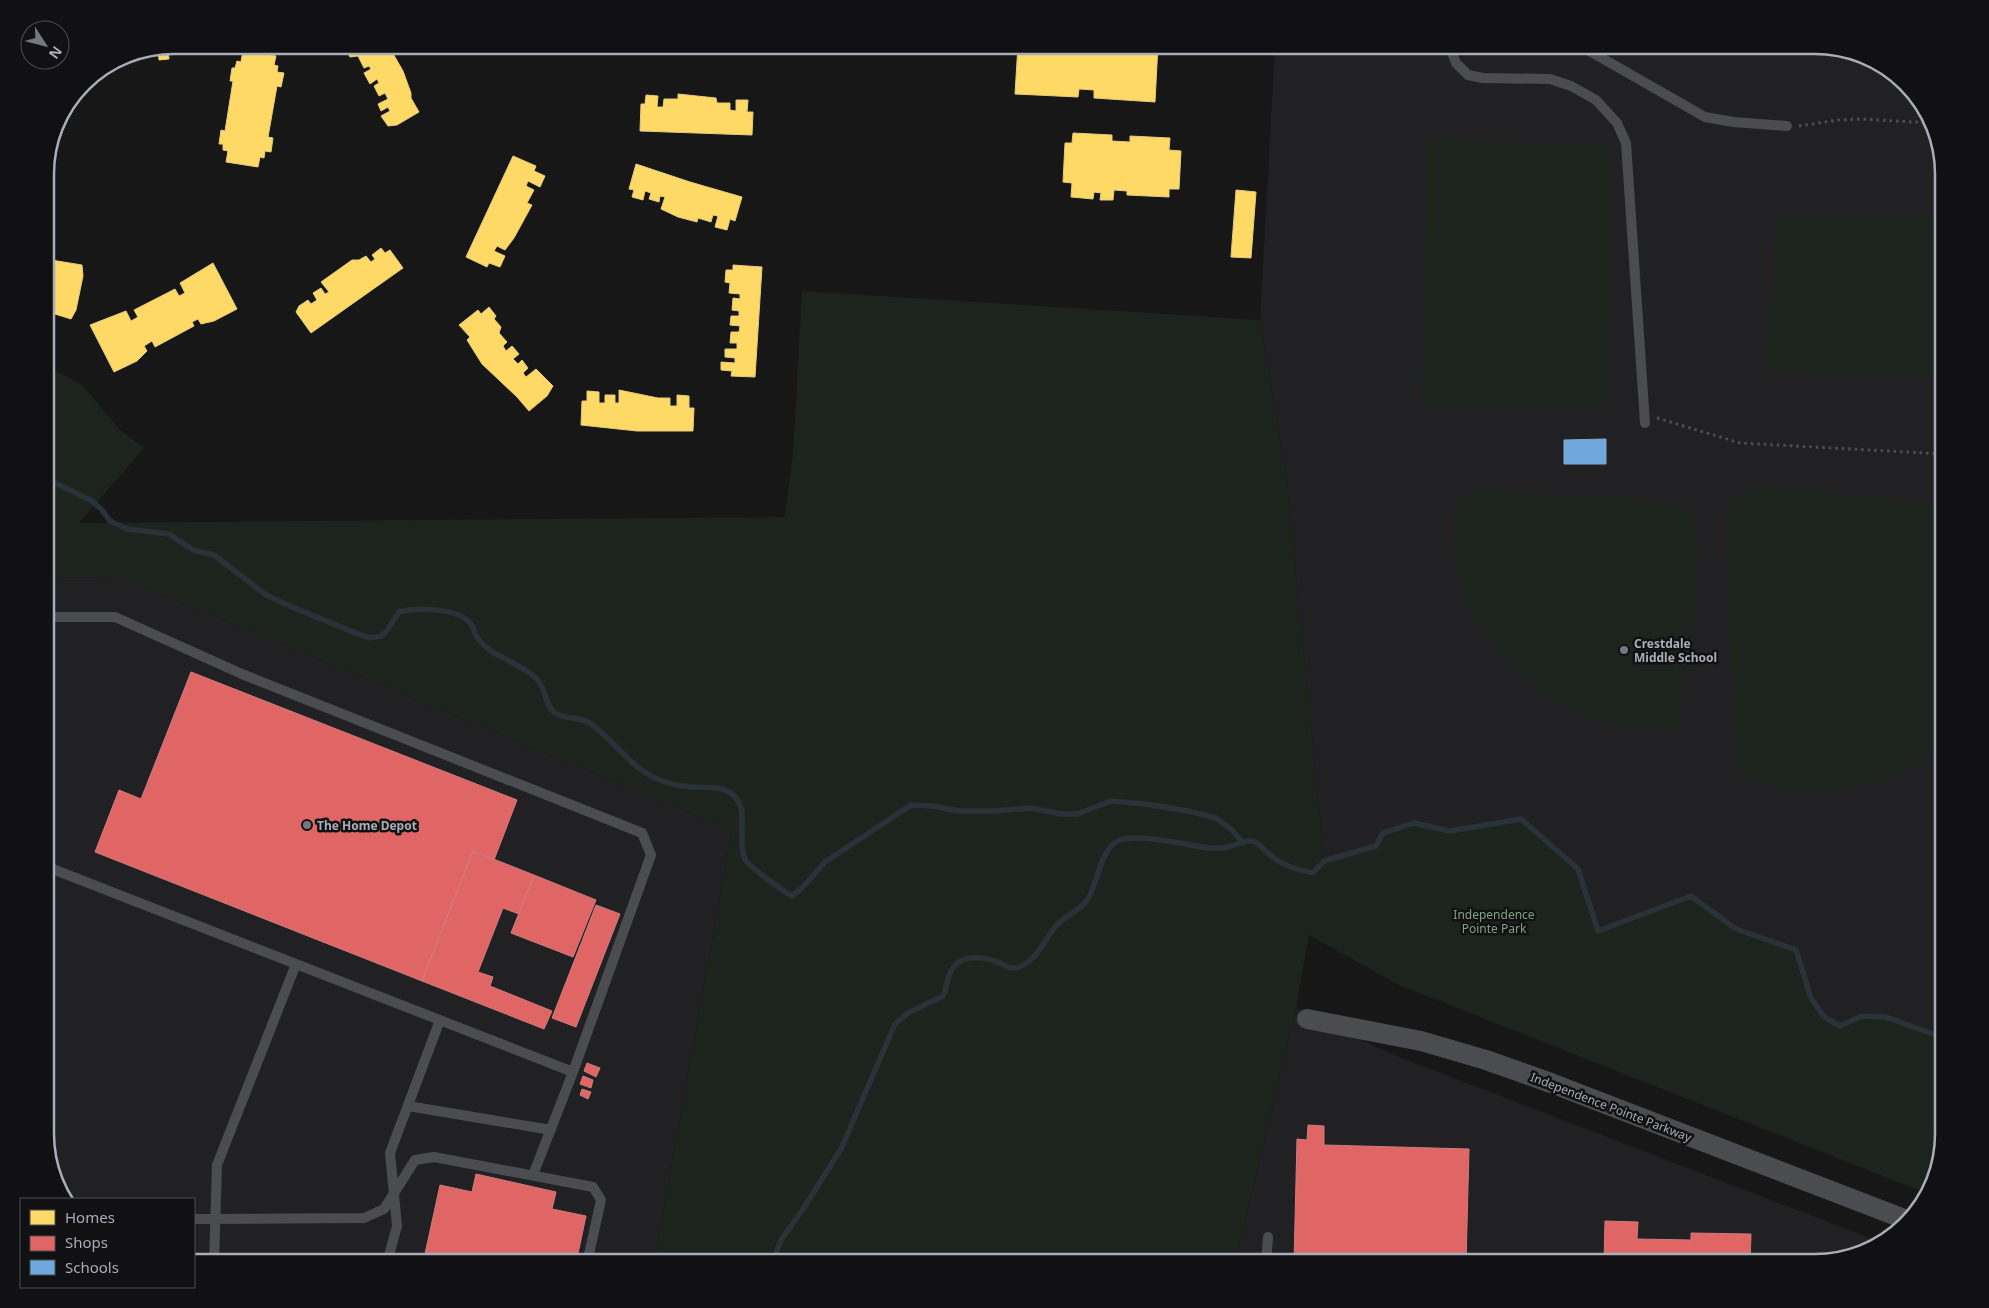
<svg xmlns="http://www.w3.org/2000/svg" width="1989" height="1308" viewBox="0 0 1989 1308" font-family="'Noto Sans',sans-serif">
  <rect width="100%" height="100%" fill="#171717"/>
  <!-- built -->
  <path fill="#212123" d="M 1275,45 L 1815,45 L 1887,67 L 1927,110 L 1944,174 L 1944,1038 L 1886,1017 L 1862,1016 L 1840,1026 L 1824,1017 L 1811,998 L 1796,950 L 1736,929 L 1691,896 L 1598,931 L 1578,869 L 1521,819 L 1450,831 L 1414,823 L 1376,846 L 1324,861 L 1287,482 L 1260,320 Z
    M 45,577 L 122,578 L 732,830 L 654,1263 L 194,1263 L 194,1199 L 62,1199 L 45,1142 Z
    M 1296,1008 L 1389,1053 L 1883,1243 L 1879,1246 L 1815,1263 L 1235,1263 Z"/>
  <!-- green -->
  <path fill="#1d241e" d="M 1429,138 L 1610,147 L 1606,409 L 1421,409 Z
    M 1775,215 L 1944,220 L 1944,377 L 1767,372 Z
    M 802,291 L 1260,320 L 1287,482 L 1324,860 L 1376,846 L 1383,833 L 1414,823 L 1450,831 L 1521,819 L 1578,869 L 1598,930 L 1691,896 L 1736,929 L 1796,950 L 1811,998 L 1824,1017 L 1840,1026 L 1862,1016 L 1886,1017 L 1944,1038 L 1944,1134 L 1926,1193 L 1399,985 L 1309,935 L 1296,1008 L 1235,1263 L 654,1263 L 732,830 L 122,578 L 45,577 L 45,365 L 82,385 L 120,430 L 144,448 L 79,523 L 785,517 L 793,452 Z
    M 1753,483 L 1944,506 L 1944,743 L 1902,772 L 1872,783 L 1826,793 L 1782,790 L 1739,775 L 1723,512 Z
    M 1475,489 L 1680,503 L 1693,519 L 1701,551 L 1679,731 C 1652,729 1618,728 1593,719 C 1533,698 1486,651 1464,592 C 1461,584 1457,575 1455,567 C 1452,548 1452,529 1453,510 Z"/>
  <!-- homes -->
  <path fill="#ffd966" stroke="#e5cc7f" d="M 339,45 L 382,45 L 387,53 L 391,50 L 403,71 L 411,93 L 411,98 L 419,112 L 397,125 L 388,126 L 381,116 L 390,111 L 388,107 L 381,111 L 378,104 L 388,99 L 385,93 L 379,96 L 374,86 L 379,83 L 377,79 L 370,84 L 364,73 L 371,69 L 369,66 L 364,68 L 358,56 L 350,57 L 345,47 L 341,48 Z
    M 1018,45 L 1158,45 L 1155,102 L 1094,98 L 1094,90 L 1079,89 L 1078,97 L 1015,94 Z
    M 168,49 L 169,59 L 159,60 L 158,50 Z
    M 243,50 L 276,56 L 274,65 L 278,66 L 277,72 L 284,73 L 281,87 L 277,86 L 268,137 L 273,138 L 271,152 L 265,151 L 264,158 L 260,157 L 258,167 L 226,162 L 228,151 L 223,150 L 223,144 L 219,144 L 221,130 L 225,131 L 233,81 L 230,81 L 232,68 L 235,68 L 237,61 L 241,62 Z
    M 678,94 L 716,98 L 717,103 L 730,103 L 730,110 L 736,111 L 736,100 L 748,100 L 747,112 L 753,112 L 752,135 L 640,131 L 641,104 L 645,104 L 646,95 L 658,96 L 657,107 L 663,107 L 664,99 L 678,99 Z
    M 1073,133 L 1112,135 L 1112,141 L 1130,142 L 1130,136 L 1170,138 L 1169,150 L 1181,151 L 1179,189 L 1169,189 L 1169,197 L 1127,195 L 1127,191 L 1114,190 L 1113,200 L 1100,200 L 1101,193 L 1094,192 L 1093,199 L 1071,197 L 1072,183 L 1063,182 L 1065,143 L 1072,143 Z
    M 513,156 L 536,166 L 534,171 L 545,176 L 540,187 L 528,181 L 526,186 L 534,190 L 527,203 L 532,205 L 514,238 L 505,250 L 497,246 L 494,251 L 505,256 L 500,267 L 489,263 L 487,267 L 466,257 Z
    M 636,164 L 690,182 L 742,197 L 735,221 L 730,219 L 727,230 L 715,227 L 718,216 L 713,215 L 711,222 L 698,218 L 697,222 L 678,217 L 661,209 L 665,197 L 660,196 L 659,202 L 649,199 L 651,193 L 645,191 L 643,200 L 632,197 L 634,190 L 629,189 Z
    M 1236,190 L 1256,192 L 1251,258 L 1231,257 Z
    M 381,248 L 385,253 L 390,250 L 403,268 L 311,333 L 296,312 L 299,306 L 308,300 L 311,304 L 317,300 L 313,293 L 321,288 L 325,294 L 329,292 L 321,282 L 352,260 L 359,260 L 366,256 L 371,262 L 375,259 L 372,255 Z
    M 51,260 L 82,265 L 83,276 L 76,310 L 71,319 L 45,311 L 45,270 L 49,271 Z
    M 213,263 L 237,309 L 214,321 L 201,324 L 198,319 L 192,322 L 194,326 L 155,347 L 152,341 L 144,346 L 147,351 L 137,361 L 114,372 L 90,325 L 126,311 L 131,321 L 138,317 L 134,310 L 175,289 L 179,296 L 185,293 L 180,283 Z
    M 733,265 L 762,267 L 755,377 L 731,376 L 732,371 L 721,370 L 721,362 L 735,363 L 735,358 L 725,357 L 725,349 L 737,349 L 737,343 L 730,343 L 731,332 L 739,332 L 740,326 L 730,325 L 731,316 L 739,316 L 739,311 L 732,310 L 733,298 L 740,299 L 740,294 L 729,293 L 730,283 L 725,282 L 726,270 L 733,270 Z
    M 489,307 L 496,316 L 494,319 L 501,327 L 499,333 L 507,342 L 503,346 L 506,351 L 512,346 L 519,354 L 513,359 L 518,364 L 522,360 L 528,368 L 523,373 L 526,377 L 536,369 L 553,386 L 547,396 L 529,411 L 517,397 L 482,364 L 467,340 L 470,337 L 459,325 L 478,310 L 481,314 Z
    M 619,390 L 658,398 L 670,398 L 670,406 L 677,406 L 677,395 L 689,396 L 689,408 L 694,408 L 693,431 L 637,431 L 581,425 L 582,401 L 587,401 L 587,391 L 599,392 L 599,403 L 605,403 L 605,395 L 615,395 L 615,403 L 619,403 Z"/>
  <!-- shops -->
  <path fill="#e06666" stroke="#cf7b7f" d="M 45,669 L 54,669 L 47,840 L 45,840 Z
    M 191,672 L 517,800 L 494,860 L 473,851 L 422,981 L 95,852 L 119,790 L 141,799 Z
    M 473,851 L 534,875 L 519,914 L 503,908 L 478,972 L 493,977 L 490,986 L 552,1011 L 544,1029 L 422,981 Z
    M 534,875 L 596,900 L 573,957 L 511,933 Z
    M 596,905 L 620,914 L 576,1027 L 552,1018 Z
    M 587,1063 L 600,1068 L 596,1077 L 584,1071 Z
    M 583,1076 L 593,1080 L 591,1088 L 580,1084 Z
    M 582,1089 L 591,1092 L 588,1099 L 580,1095 Z
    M 1308,1125 L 1324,1126 L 1324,1145 L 1469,1149 L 1466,1263 L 1294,1263 L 1297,1139 L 1307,1140 Z
    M 476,1174 L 556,1192 L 552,1209 L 586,1216 L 576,1263 L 423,1263 L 440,1185 L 472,1192 Z
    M 1605,1221 L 1638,1222 L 1637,1239 L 1691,1240 L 1691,1233 L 1751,1234 L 1750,1263 L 1604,1263 Z"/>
  <!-- schools -->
  <path fill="#6fa8dc" stroke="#80aad1" d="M 1606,439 L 1606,464 L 1564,464 L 1564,440 Z"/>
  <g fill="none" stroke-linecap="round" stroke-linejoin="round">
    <!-- stream -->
    <path stroke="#2a3239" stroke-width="5.5" d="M 45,478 L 92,501 L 102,510 L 110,521 L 127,529 L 169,534 L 193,550 L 214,555 L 266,595 L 292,607 L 358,634 L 370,638 L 381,636 L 386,632 L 399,612 C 416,607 459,608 471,624 C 473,626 474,631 475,634 C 479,641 484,646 490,650 C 504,660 523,666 536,678 C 546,687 545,707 555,713 C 566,720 580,716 591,724 C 614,740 634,772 662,781 C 671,784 681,786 691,787 C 704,788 721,785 732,794 C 751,809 736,839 745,859 C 748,866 783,891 792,896 L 802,888 L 825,862 L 911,805 L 933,806 L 959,811 L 994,811 L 1032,808 L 1061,814 L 1077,814 L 1111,801 L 1145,804 L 1188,811 L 1216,818 L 1232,830 L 1243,843
      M 772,1263 L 781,1240 L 803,1209 L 841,1149 L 895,1024 L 908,1013 L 943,996 C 947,987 947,976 953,968 C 962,955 980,956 994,961 C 1008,965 1010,973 1025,964 C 1041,954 1046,935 1059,923 C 1068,914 1081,910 1088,899 C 1097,884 1100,852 1116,842 C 1133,831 1189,846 1210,848 C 1214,848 1220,848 1225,848 C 1233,846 1242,841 1251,841 C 1258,841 1264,850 1269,854 C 1282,866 1296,869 1313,873 L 1324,861 L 1376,846 L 1383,833 L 1414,823 L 1450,831 L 1521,819 L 1578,869 L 1598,931 L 1691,896 L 1736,929 L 1796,950 L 1811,998 L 1824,1017 L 1840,1026 L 1862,1016 L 1886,1017 L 1944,1038"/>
    <!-- path -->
    <path stroke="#4d4e52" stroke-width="3" stroke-dasharray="2.5 4" stroke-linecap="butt" d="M 1799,126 L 1838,120 L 1861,119 L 1931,123
      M 1657,418 L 1740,443 L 1944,454"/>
    <!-- lane -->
    <path stroke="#4b4c50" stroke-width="10" d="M 1449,45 L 1456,63 L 1468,75 L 1483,78 L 1550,79 L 1571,86 L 1596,100 L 1617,123 L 1626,143 L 1645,423
      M 1579,45 L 1705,117 L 1733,122 L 1787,126
      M 45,617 L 115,617 L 242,674 L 642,833 L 651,855 L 573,1072 L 45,866
      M 408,1106 L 551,1130
      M 533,1175 L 573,1072
      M 194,1219 L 364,1218 L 384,1209 L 415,1160 L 434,1157 L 593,1187 L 601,1200 L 587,1263
      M 214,1263 L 217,1165 L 296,964
      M 387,1263 L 397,1226 L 390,1153 L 440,1020
      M 1266,1263 L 1268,1237"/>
    <!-- street -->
    <path stroke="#4b4c50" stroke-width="20" d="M 1307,1019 L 1421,1041 L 1486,1060 L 1551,1083 L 1907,1220"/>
  </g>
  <!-- markers -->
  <g fill="#757880" stroke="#111113" stroke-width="2">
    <circle cx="1624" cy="650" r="5"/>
    <circle cx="307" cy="825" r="5"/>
  </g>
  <g text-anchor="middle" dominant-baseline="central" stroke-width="5" stroke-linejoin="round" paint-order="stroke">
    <!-- poi labels -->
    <g font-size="12" font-weight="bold" fill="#a8adb8" stroke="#111113" text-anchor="start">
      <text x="1634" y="643">Crestdale<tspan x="1634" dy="14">Middle School</tspan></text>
      <text x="317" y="825">The Home Depot</text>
    </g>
    <!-- park labels -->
    <g font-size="12" fill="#7fa381" stroke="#111113">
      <text x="1494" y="914">Independence<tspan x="1494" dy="14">Pointe Park</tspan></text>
    </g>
    <!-- street labels -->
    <g font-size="12" fill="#a8adb8" stroke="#111113">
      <text transform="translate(1611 1107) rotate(21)">Independence Pointe Parkway</text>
    </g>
  </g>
  <!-- crop -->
  <path d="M0 0H1989V1308H0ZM174 54H1815A120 120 0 0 1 1935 174V1134A120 120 0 0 1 1815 1254H174A120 120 0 0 1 54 1134V174A120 120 0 0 1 174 54Z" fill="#111113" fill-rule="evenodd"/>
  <path fill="none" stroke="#a8adb8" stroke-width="2.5" d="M174 54H1815A120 120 0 0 1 1935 174V1134A120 120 0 0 1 1815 1254H174A120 120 0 0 1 54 1134V174A120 120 0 0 1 174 54Z"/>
  <!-- legend -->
  <rect x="20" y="1198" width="175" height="90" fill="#111113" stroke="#4d4f55"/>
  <rect x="30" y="1210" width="25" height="15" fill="#ffd966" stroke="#4d4f55"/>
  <text x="65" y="1223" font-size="15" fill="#a8adb8">Homes</text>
  <rect x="30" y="1236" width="25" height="15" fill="#e06666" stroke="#4d4f55"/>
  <text x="65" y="1248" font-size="15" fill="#a8adb8">Shops</text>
  <rect x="30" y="1260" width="25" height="15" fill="#6fa8dc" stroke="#4d4f55"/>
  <text x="65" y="1273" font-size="15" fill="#a8adb8">Schools</text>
  <!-- north arrow -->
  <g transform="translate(45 45) rotate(126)"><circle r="24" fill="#111113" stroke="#4d4f55"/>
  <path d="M0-4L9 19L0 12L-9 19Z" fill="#757880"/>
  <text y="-8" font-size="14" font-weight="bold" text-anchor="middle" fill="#a8adb8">N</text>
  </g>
</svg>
